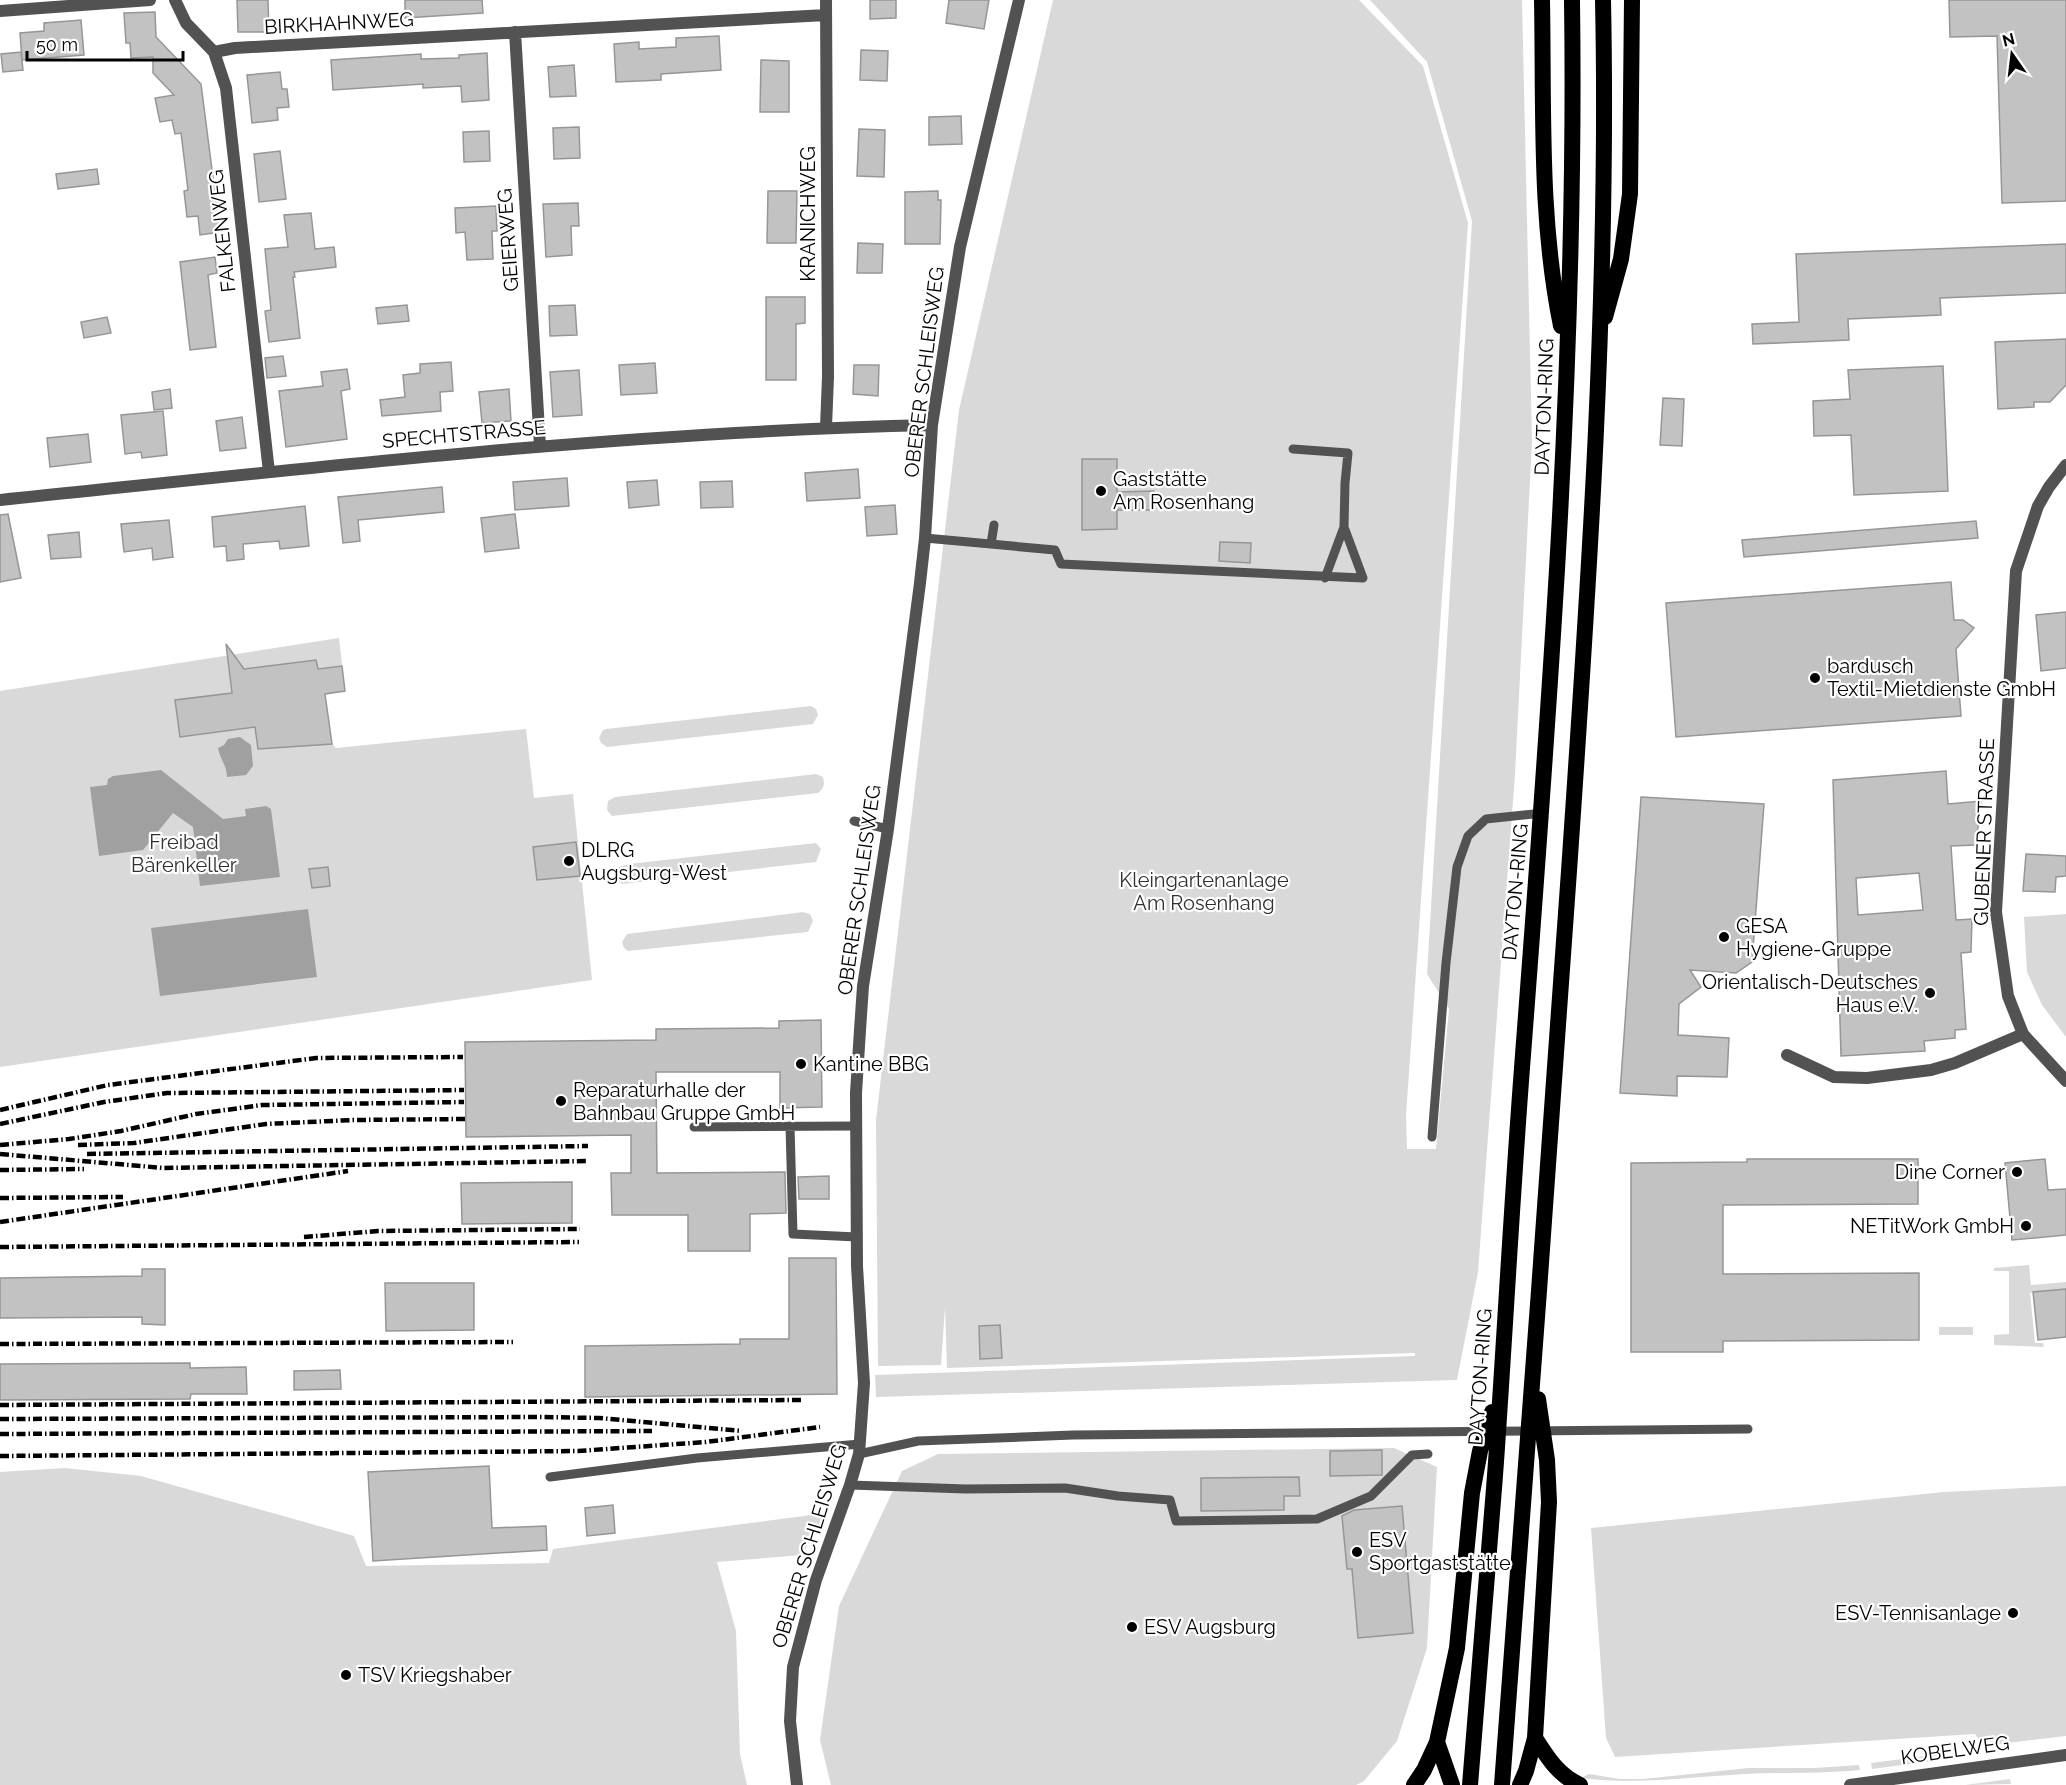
<svg xmlns="http://www.w3.org/2000/svg" width="2066" height="1785" viewBox="0 0 2066 1785" font-family="Raleway,sans-serif">
  <rect width="100%" height="100%" fill="#fff"/>
  <!-- green -->
  <path fill="#d9d9d9" d="M 1053,0 L 1359,0 L 1423,66 L 1468,223 L 1406,1116 L 1407,1149 L 1436,1149 L 1449,1009 L 1427,974 L 1472,221 L 1427,62 L 1370,0 L 1522,0 L 1532,441 L 1515,774 L 1478,1272 L 1457,1380 L 876,1397 L 875,1375 L 1415,1356 L 1415,1353 L 947,1368 L 945,1307 L 941,1365 L 878,1366 L 876,1120 L 959,410 Z
    M 339,638 L 345,691 L 325,694 L 332,744 L 336,748 L 526,729 L 534,798 L 573,794 L 592,980 L 0,1067 L 0,691 Z
    M 811,706 L 816,709 L 818,715 L 813,724 L 607,747 L 601,743 L 599,738 L 603,730 L 606,729 Z
    M 816,774 L 823,777 C 825,785 824,788 818,793 L 612,816 L 607,810 L 608,801 L 615,797 Z
    M 816,843 L 821,849 L 816,862 L 622,884 L 614,878 L 614,872 L 619,867 L 629,864 Z
    M 803,912 L 810,914 L 813,921 L 808,932 L 628,951 L 624,948 L 622,942 L 627,934 Z
    M 2066,914 L 2066,1037 L 2042,1005 L 2027,972 L 2024,917 Z
    M 2029,1265 L 2031,1285 L 2066,1282 L 2066,1289 L 2030,1293 L 2035,1343 L 2043,1343 L 2044,1347 L 1994,1345 L 1994,1335 L 2009,1334 L 2009,1271 L 1994,1271 L 1994,1268 Z
    M 1939,1327 L 1973,1327 L 1973,1335 L 1939,1335 Z
    M 1394,1448 L 1437,1467 L 1427,1648 L 1397,1741 L 1364,1781 L 1356,1785 L 831,1785 L 820,1740 L 839,1606 L 902,1471 L 938,1454 Z
    M 65,1468 L 141,1476 L 354,1536 L 366,1566 L 549,1563 L 553,1549 L 826,1513 L 802,1555 L 717,1562 L 736,1631 L 740,1754 L 747,1785 L 0,1785 L 0,1472 Z
    M 2066,1486 L 2066,1736 L 1983,1746 L 1975,1734 L 1615,1757 L 1606,1738 L 1591,1528 L 1944,1492 Z
    M 1941,1754 L 1962,1757 L 1872,1769 L 1871,1763 Z
    M 1859,1765 L 1860,1770 C 1821,1774 1783,1772 1745,1774 C 1690,1777 1636,1785 1581,1778 L 1589,1774 L 1620,1779 L 1643,1779 L 1749,1768 L 1815,1768 Z
    M 2010,1779 L 2011,1784 L 1964,1785 L 1965,1785 Z"/>
  <!-- water -->
  <path fill="#a0a0a0" d="M 240,737 L 251,745 L 253,766 L 246,775 L 227,777 C 227,766 220,759 218,748 L 224,745 L 228,739 Z
    M 161,770 L 223,819 L 246,816 L 245,809 L 266,806 L 271,809 L 280,877 L 200,886 L 193,827 L 173,813 L 143,850 L 99,856 L 90,787 L 107,785 L 108,779 L 113,776 Z
    M 308,909 L 317,977 L 160,996 L 151,928 Z"/>
  <!-- building -->
  <path fill="#c2c2c2" stroke="#969696" stroke-width="1.5" fill-rule="evenodd" d="M 237,0 L 268,0 L 269,32 L 238,32 Z
    M 405,0 L 482,0 L 483,13 L 405,18 Z
    M 870,0 L 896,0 L 896,18 L 870,19 Z
    M 949,0 L 989,0 L 984,29 L 946,23 Z
    M 1949,0 L 2066,0 L 2066,201 L 2002,203 L 1997,36 L 1950,37 Z
    M 155,12 L 156,37 L 201,84 L 220,232 L 200,235 L 198,216 L 187,217 L 184,191 L 188,190 L 181,133 L 175,134 L 172,120 L 160,122 L 155,98 L 174,95 L 153,73 L 153,57 L 131,58 L 130,43 L 126,43 L 124,13 Z
    M 81,20 L 84,55 L 22,60 L 20,33 L 44,31 L 44,23 Z
    M 719,36 L 721,70 L 661,74 L 661,80 L 616,82 L 614,44 L 639,42 L 639,49 L 676,47 L 676,38 Z
    M 861,50 L 888,51 L 887,81 L 860,80 Z
    M 21,52 L 23,70 L 3,72 L 1,54 Z
    M 487,53 L 489,100 L 462,102 L 461,86 L 423,88 L 423,84 L 333,90 L 331,60 L 421,54 L 421,59 L 459,58 L 459,55 Z
    M 761,60 L 789,61 L 789,112 L 760,112 Z
    M 574,65 L 576,96 L 550,97 L 548,67 Z
    M 280,72 L 282,89 L 287,89 L 289,107 L 277,108 L 278,120 L 252,123 L 247,75 Z
    M 961,116 L 962,144 L 929,145 L 929,117 Z
    M 579,127 L 580,158 L 554,159 L 553,128 Z
    M 859,129 L 885,130 L 884,177 L 857,176 Z
    M 489,131 L 490,161 L 464,162 L 463,132 Z
    M 280,151 L 286,199 L 259,202 L 254,154 Z
    M 97,169 L 99,184 L 58,189 L 56,174 Z
    M 768,191 L 797,191 L 796,243 L 767,243 Z
    M 938,191 L 938,200 L 941,200 L 940,244 L 905,244 L 905,192 Z
    M 578,203 L 579,226 L 571,226 L 572,255 L 546,257 L 543,204 Z
    M 496,206 L 497,231 L 492,231 L 493,259 L 467,260 L 465,232 L 456,233 L 455,208 Z
    M 311,213 L 315,249 L 334,247 L 336,267 L 294,272 L 295,277 L 293,277 L 300,338 L 269,342 L 265,311 L 271,310 L 265,249 L 288,247 L 284,215 Z
    M 858,243 L 883,244 L 882,273 L 857,273 Z
    M 2066,244 L 2066,293 L 1940,298 L 1941,315 L 1848,319 L 1849,340 L 1753,344 L 1752,324 L 1799,322 L 1796,254 Z
    M 215,257 L 217,273 L 208,275 L 216,347 L 190,350 L 180,262 Z
    M 766,297 L 805,297 L 805,323 L 796,324 L 796,380 L 766,380 Z
    M 407,305 L 409,321 L 378,324 L 376,308 Z
    M 575,305 L 577,335 L 550,336 L 549,306 Z
    M 107,317 L 111,333 L 84,338 L 81,322 Z
    M 2066,339 L 2066,385 L 2050,402 L 2034,402 L 2034,407 L 1998,409 L 1995,342 Z
    M 283,356 L 286,376 L 267,378 L 265,358 Z
    M 451,362 L 453,391 L 440,392 L 441,411 L 382,416 L 380,400 L 405,397 L 403,375 L 420,373 L 420,364 Z
    M 655,363 L 657,393 L 621,395 L 619,365 Z
    M 854,365 L 879,365 L 878,396 L 853,394 Z
    M 1943,366 L 1948,491 L 1854,495 L 1851,435 L 1814,436 L 1813,401 L 1850,399 L 1848,370 Z
    M 347,369 L 350,389 L 341,391 L 347,439 L 286,447 L 279,391 L 323,386 L 321,372 Z
    M 579,370 L 582,415 L 553,417 L 550,372 Z
    M 170,389 L 172,408 L 154,410 L 152,392 Z
    M 509,389 L 511,421 L 482,423 L 479,392 Z
    M 1663,398 L 1684,399 L 1682,446 L 1660,445 Z
    M 163,411 L 167,455 L 142,458 L 141,452 L 125,454 L 121,415 Z
    M 242,417 L 246,448 L 220,451 L 216,421 Z
    M 88,434 L 91,462 L 50,467 L 47,438 Z
    M 1082,459 L 1117,459 L 1117,492 L 1154,491 L 1154,510 L 1117,510 L 1117,529 L 1082,530 Z
    M 858,469 L 860,498 L 807,501 L 805,473 Z
    M 567,478 L 569,506 L 515,510 L 513,482 Z
    M 657,480 L 659,505 L 629,508 L 627,482 Z
    M 732,481 L 733,507 L 701,508 L 700,482 Z
    M 442,487 L 444,512 L 358,520 L 360,541 L 343,543 L 338,497 Z
    M 895,505 L 897,534 L 867,536 L 865,507 Z
    M 305,506 L 309,546 L 280,549 L 279,541 L 243,544 L 244,559 L 227,561 L 226,546 L 214,547 L 212,517 Z
    M 8,514 L 21,578 L 0,582 L 0,515 Z
    M 515,514 L 519,548 L 485,552 L 481,518 Z
    M 169,520 L 173,557 L 153,560 L 152,548 L 124,552 L 121,524 Z
    M 1976,521 L 1978,538 L 1744,557 L 1742,540 Z
    M 79,532 L 81,557 L 51,559 L 48,535 Z
    M 1220,542 L 1251,543 L 1250,563 L 1219,561 Z
    M 1951,582 L 1954,620 L 1963,620 L 1974,628 L 1956,649 L 1961,716 L 1676,737 L 1666,603 Z
    M 2066,612 L 2066,668 L 2041,671 L 2036,615 Z
    M 226,644 L 244,669 L 316,660 L 318,669 L 342,666 L 345,691 L 325,694 L 332,744 L 258,749 L 255,727 L 180,737 L 175,700 L 232,693 Z
    M 1946,771 L 1948,804 L 1981,801 L 1976,845 L 1951,846 L 1956,920 L 1972,919 L 1971,952 L 1961,953 L 1966,1029 L 1955,1030 L 1955,1038 L 1924,1041 L 1925,1051 L 1841,1056 L 1833,780 ZM 1919,873 L 1923,910 L 1858,915 L 1856,878 Z
    M 1641,797 L 1764,804 L 1752,962 L 1736,973 L 1690,970 L 1701,987 L 1679,1004 L 1678,1035 L 1729,1038 L 1727,1077 L 1677,1076 L 1677,1096 L 1620,1093 Z
    M 576,842 L 580,876 L 537,880 L 533,847 Z
    M 2026,854 L 2066,856 L 2066,876 L 2056,877 L 2055,892 L 2023,891 Z
    M 328,867 L 330,886 L 312,888 L 309,869 Z
    M 821,1020 L 822,1107 L 780,1108 L 780,1072 L 656,1072 L 657,1173 L 785,1172 L 786,1213 L 750,1214 L 750,1251 L 688,1251 L 688,1215 L 612,1215 L 611,1173 L 631,1173 L 631,1135 L 466,1137 L 465,1042 L 656,1040 L 656,1029 L 779,1028 L 779,1021 Z
    M 1747,1159 L 1918,1159 L 1918,1204 L 1723,1205 L 1723,1274 L 1919,1273 L 1919,1340 L 1723,1341 L 1723,1352 L 1631,1352 L 1631,1163 L 1747,1162 Z
    M 2045,1159 L 2048,1190 L 2066,1189 L 2066,1235 L 2012,1240 L 2005,1163 Z
    M 829,1176 L 829,1199 L 799,1199 L 798,1177 Z
    M 572,1182 L 572,1223 L 462,1224 L 461,1183 Z
    M 789,1258 L 836,1258 L 837,1394 L 585,1397 L 585,1346 L 740,1344 L 740,1339 L 789,1339 Z
    M 142,1269 L 165,1269 L 165,1325 L 142,1324 L 142,1317 L 0,1318 L 0,1278 L 142,1276 Z
    M 385,1283 L 474,1283 L 474,1330 L 386,1331 Z
    M 2066,1289 L 2066,1337 L 2038,1340 L 2033,1292 Z
    M 1000,1325 L 1002,1358 L 980,1359 L 979,1326 Z
    M 190,1363 L 190,1368 L 246,1367 L 247,1394 L 191,1394 L 190,1399 L 0,1400 L 0,1364 Z
    M 340,1370 L 341,1389 L 294,1390 L 294,1371 Z
    M 1382,1450 L 1382,1475 L 1330,1476 L 1330,1451 Z
    M 489,1466 L 492,1528 L 546,1526 L 547,1550 L 373,1561 L 368,1472 Z
    M 1299,1477 L 1300,1496 L 1284,1496 L 1284,1510 L 1201,1511 L 1201,1478 Z
    M 613,1505 L 615,1533 L 587,1536 L 585,1508 Z
    M 1402,1506 L 1413,1633 L 1358,1638 L 1352,1569 L 1347,1569 L 1342,1516 L 1354,1510 Z"/>
  <g fill="none" stroke-linecap="round" stroke-linejoin="round">
    <!-- service -->
    <path stroke="#525252" stroke-width="9" d="M 925,538 L 1055,550 L 1061,564 L 1363,578 L 1344,527 L 1345,483 L 1348,453 L 1293,449
      M 991,544 L 994,525
      M 1325,578 L 1344,527
      M 854,821 L 888,829
      M 790,1126 L 793,1234 L 857,1237
      M 694,1127 L 857,1126
      M 1432,1137 L 1446,963 L 1457,867 L 1468,836 L 1486,819 L 1543,813
      M 859,1454 L 918,1441 L 1073,1435 L 1748,1429
      M 550,1477 L 697,1458 L 860,1444
      M 850,1485 L 966,1489 L 1065,1488 L 1118,1496 L 1170,1500 L 1176,1521 L 1317,1519 L 1371,1496 L 1412,1455 L 1428,1454"/>
    <!-- minor -->
    <path stroke="#525252" stroke-width="12" d="M 175,0 L 186,23 L 214,52 L 226,88 L 269,472
      M 826,0 L 828,377 L 826,427
      M 0,11 L 150,0
      M 515,32 L 540,446
      M 214,52 L 235,48 L 826,15
      M 2066,465 L 2049,487 L 2038,506 L 2016,571 L 1996,912 L 2008,996 L 2023,1034 L 2066,1081
      M 0,500 C 310,468 620,432 932,425
      M 1787,1055 L 1834,1077 L 1867,1078 L 1931,1070 L 1955,1063 L 2023,1034
      M 797,1785 L 790,1721 L 793,1667 L 816,1580 L 850,1485 L 859,1454 L 864,1383 L 857,1266 L 856,1093 L 860,1030 L 863,986 L 888,829 L 920,583 L 925,538 L 932,425 L 960,247 L 1019,0"/>
    <!-- tertiary -->
    <path stroke="#525252" stroke-width="12" d="M 1850,1785 L 2066,1755"/>
    <!-- trunk -->
    <path stroke="#000" stroke-width="16" d="M 1542,0 C 1544,110 1539,218 1561,326
      M 1605,317 L 1621,259 L 1630,194 L 1632,0
      M 1535,1738 C 1548,1758 1558,1775 1580,1785
      M 1437,1742 L 1452,1785
      M 1414,1785 L 1424,1770 L 1437,1742 L 1457,1648 L 1472,1493 L 1480,1451 L 1492,1412
      M 1470,1785 C 1479,1678 1488,1570 1496,1462 C 1505,1331 1512,1199 1522,1068 C 1549,712 1577,357 1572,0
      M 1502,1785 C 1525,1480 1548,1176 1569,871 C 1589,581 1609,290 1603,0
      M 1520,1785 L 1526,1771 L 1535,1738 L 1549,1502 L 1547,1460 L 1538,1399"/>
    <!-- rail -->
    <path stroke="#000" stroke-width="4.5" stroke-dasharray="9 3 1.5 3" stroke-linecap="butt" d="M 0,1110 L 108,1085 L 316,1058 L 463,1057
      M 0,1124 L 104,1102 L 167,1093 L 464,1090
      M 0,1145 L 69,1139 L 121,1131 L 196,1114 L 262,1105 L 464,1102
      M 78,1145 L 134,1143 L 266,1124 L 353,1120 L 465,1119
      M 0,1154 L 164,1168 L 588,1161
      M 87,1154 L 588,1146
      M 0,1170 L 84,1169
      M 0,1198 L 123,1197
      M 0,1222 L 348,1171
      M 304,1237 L 378,1231 L 580,1229
      M 0,1247 L 579,1242
      M 0,1344 L 513,1342
      M 0,1405 L 802,1400
      M 0,1419 L 541,1417 L 599,1418 L 742,1431
      M 0,1434 L 652,1431
      M 0,1456 L 578,1451 L 706,1442 L 820,1427"/>
  </g>
  <!-- markers -->
  <g fill="#000" stroke="#fff" stroke-width="2">
    <circle cx="1101" cy="491" r="6"/>
    <circle cx="1815" cy="678" r="6"/>
    <circle cx="569" cy="861" r="6"/>
    <circle cx="1724" cy="937" r="6"/>
    <circle cx="1930" cy="993" r="6"/>
    <circle cx="801" cy="1064" r="6"/>
    <circle cx="561" cy="1101" r="6"/>
    <circle cx="2017" cy="1172" r="6"/>
    <circle cx="2026" cy="1226" r="6"/>
    <circle cx="1357" cy="1552" r="6"/>
    <circle cx="2013" cy="1613" r="6"/>
    <circle cx="1132" cy="1627" r="6"/>
    <circle cx="346" cy="1675" r="6"/>
  </g>
  <g text-anchor="middle" dominant-baseline="central" stroke-width="4.5" stroke-linejoin="round" paint-order="stroke">
    <!-- street labels -->
    <g font-size="20" fill="#000" stroke="#fff">
      <text transform="translate(339 23) rotate(-3)">BIRKHAHNWEG</text>
      <text transform="translate(808 214) rotate(-90)">KRANICHWEG</text>
      <text transform="translate(222 231) rotate(-96)">FALKENWEG</text>
      <text transform="translate(508 240) rotate(-94)">GEIERWEG</text>
      <text transform="translate(924 372) rotate(-83)">OBERER SCHLEISWEG</text>
      <text transform="translate(1544 407) rotate(-88)">DAYTON-RING</text>
      <text transform="translate(464 434) rotate(-5)">SPECHTSTRASSE</text>
      <text transform="translate(1984 832) rotate(-88)">GUBENER STRASSE</text>
      <text transform="translate(859 890) rotate(-82)">OBERER SCHLEISWEG</text>
      <text transform="translate(1515 892) rotate(-85)">DAYTON-RING</text>
      <text transform="translate(1480 1377) rotate(-86)">DAYTON-RING</text>
      <text transform="translate(809 1546) rotate(-73)">OBERER SCHLEISWEG</text>
      <text transform="translate(1955 1750) rotate(-8)">KOBELWEG</text>
    </g>
    <!-- poi labels -->
    <g font-size="20" fill="#000" stroke="#fff" text-anchor="start">
      <text x="1113" y="479">Gaststätte<tspan x="1113" dy="23">Am Rosenhang</tspan></text>
      <text x="1827" y="666">bardusch<tspan x="1827" dy="23">Textil-Mietdienste GmbH</tspan></text>
      <text x="581" y="850">DLRG<tspan x="581" dy="23">Augsburg-West</tspan></text>
      <text x="1736" y="926">GESA<tspan x="1736" dy="23">Hygiene-Gruppe</tspan></text>
      <text x="1918" y="982" text-anchor="end">Orientalisch-Deutsches<tspan x="1918" dy="23">Haus e.V.</tspan></text>
      <text x="813" y="1064">Kantine BBG</text>
      <text x="573" y="1090">Reparaturhalle der<tspan x="573" dy="23">Bahnbau Gruppe GmbH</tspan></text>
      <text x="2005" y="1172" text-anchor="end">Dine Corner</text>
      <text x="2014" y="1226" text-anchor="end">NETitWork GmbH</text>
      <text x="1369" y="1540">ESV<tspan x="1369" dy="23">Sportgaststätte</tspan></text>
      <text x="2001" y="1613" text-anchor="end">ESV-Tennisanlage</text>
      <text x="1144" y="1627">ESV Augsburg</text>
      <text x="358" y="1675">TSV Kriegshaber</text>
    </g>
    <!-- park labels -->
    <g font-size="20" fill="#303030" stroke="#fff">
      <text x="184" y="842">Freibad<tspan x="184" dy="23">Bärenkeller</tspan></text>
      <text x="1204" y="880">Kleingartenanlage<tspan x="1204" dy="23">Am Rosenhang</tspan></text>
    </g>
  </g>
  <!-- north arrow -->
  <g transform="translate(2012 54) rotate(346)" stroke="#ffffff" stroke-width="4.5" paint-order="stroke">
  <path d="M0-4.5L10 22L0 15L-10 22Z" fill="#000000"/>
  <text y="-9" font-size="16" font-weight="bold" text-anchor="middle" fill="#000000">N</text>
  </g>
  <!-- scale -->
  <path d="M27 51v9h156v-9" fill="none" stroke="#000000" stroke-width="3"/>
  <text x="36" y="51" font-size="18" fill="#000000" stroke="#ffffff" stroke-width="4.5" paint-order="stroke">50 m</text>
</svg>
